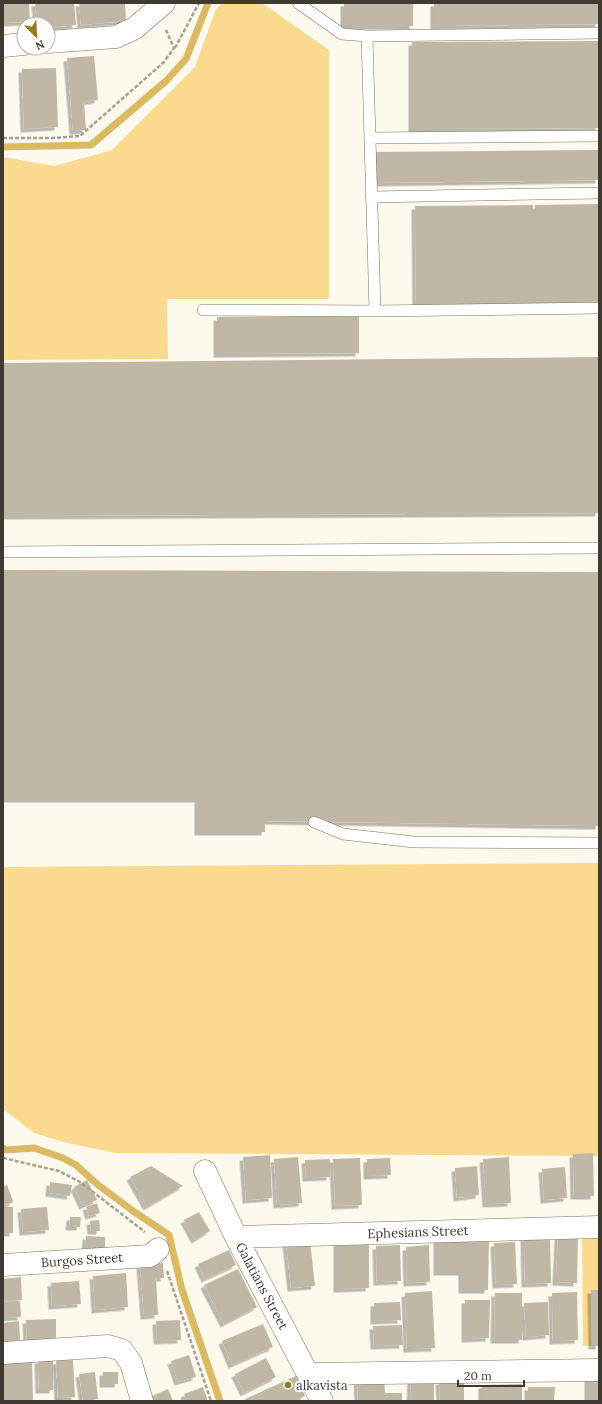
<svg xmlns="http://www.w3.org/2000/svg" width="602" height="1404" viewBox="0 0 602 1404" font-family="Lora,serif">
  <defs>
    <filter id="shadow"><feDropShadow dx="-3.5" dy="3.5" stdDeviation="0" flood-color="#0004"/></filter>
  </defs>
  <rect width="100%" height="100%" fill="#fef9ed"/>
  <!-- green -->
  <path fill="#fada8f" d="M 223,3 L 262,3 L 329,50 L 329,299 L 167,299 L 168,359 L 3,360 L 3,157 L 55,166 L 112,150 L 195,67 L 216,9 Z
    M 599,863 L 599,1156 L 116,1153 L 67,1143 L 34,1133 L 3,1109 L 3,867 Z
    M 582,1231 L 599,1231 L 599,1346 L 583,1346 Z"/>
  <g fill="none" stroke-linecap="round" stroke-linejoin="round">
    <!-- stream -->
    <path stroke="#dcb963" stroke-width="7" d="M 3,147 L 91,145 L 166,81 L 186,59 L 208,3
      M 3,1148 L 6,1150 L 34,1148 L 63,1158 L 76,1165 L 97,1184 L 133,1211 L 169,1235 L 182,1290 L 220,1401"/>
  </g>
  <!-- building -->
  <path fill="#c0b8a5" filter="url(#shadow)" d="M 3,3 L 29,3 L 30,22 L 3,23 Z
    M 35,3 L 74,3 L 76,25 L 48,28 L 48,24 L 37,24 Z
    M 79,3 L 125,3 L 126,21 L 81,25 Z
    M 344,3 L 413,3 L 413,26 L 344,26 Z
    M 434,3 L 599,3 L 599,24 L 434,26 Z
    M 599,41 L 599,128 L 412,129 L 412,42 Z
    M 94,56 L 98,100 L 84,102 L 86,130 L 73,131 L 67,58 Z
    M 56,68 L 58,127 L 24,129 L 22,69 Z
    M 599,150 L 599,180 L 374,183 L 374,152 Z
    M 599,204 L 599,302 L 535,302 L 535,205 Z
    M 533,205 L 533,304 L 416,305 L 415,206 Z
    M 359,316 L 359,353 L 217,354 L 217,317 Z
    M 599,357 L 599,513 L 3,516 L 3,363 Z
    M 3,570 L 599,572 L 599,826 L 265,821 L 265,832 L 198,832 L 198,799 L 3,799 Z
    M 593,1153 L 594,1196 L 574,1196 L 573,1154 Z
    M 270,1155 L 272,1198 L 246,1200 L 243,1157 Z
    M 298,1157 L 302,1203 L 277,1205 L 274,1159 Z
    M 509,1157 L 511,1203 L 486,1204 L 483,1159 Z
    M 360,1158 L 362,1205 L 335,1206 L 333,1159 Z
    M 390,1158 L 391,1175 L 367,1176 L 367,1159 Z
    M 330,1159 L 330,1177 L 306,1178 L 305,1160 Z
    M 151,1166 L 183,1186 L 147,1207 L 130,1177 Z
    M 477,1166 L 479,1195 L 457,1198 L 455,1168 Z
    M 565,1167 L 567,1198 L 544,1200 L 542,1169 Z
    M 87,1180 L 97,1200 L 83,1206 L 74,1187 Z
    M 50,1182 L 72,1185 L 70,1196 L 49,1193 Z
    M 7,1185 L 13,1201 L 12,1203 L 3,1205 L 3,1187 Z
    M 97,1203 L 100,1213 L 89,1216 L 86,1207 Z
    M 3,1207 L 13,1207 L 13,1233 L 3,1233 Z
    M 47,1207 L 49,1230 L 23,1232 L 21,1209 Z
    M 199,1212 L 210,1231 L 195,1240 L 184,1220 Z
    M 70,1217 L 81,1217 L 80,1227 L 69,1227 Z
    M 99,1220 L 100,1231 L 91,1231 L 90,1221 Z
    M 437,1235 L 473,1241 L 489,1241 L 488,1290 L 462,1290 L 462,1272 L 437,1272 Z
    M 86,1236 L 105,1237 L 105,1251 L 85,1251 Z
    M 550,1236 L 551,1283 L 525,1284 L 524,1237 Z
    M 558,1236 L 578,1236 L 577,1283 L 556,1282 Z
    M 337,1237 L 369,1237 L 369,1288 L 337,1289 Z
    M 310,1240 L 315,1286 L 291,1288 L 286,1242 Z
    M 515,1242 L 517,1284 L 496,1285 L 494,1243 Z
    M 400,1245 L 401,1281 L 377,1282 L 376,1246 Z
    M 429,1245 L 430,1282 L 407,1283 L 406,1247 Z
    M 229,1250 L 236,1265 L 205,1279 L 198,1264 Z
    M 163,1263 L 164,1278 L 156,1278 L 158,1315 L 144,1316 L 140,1265 Z
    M 238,1269 L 257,1307 L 224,1324 L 204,1285 Z
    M 126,1273 L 128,1307 L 95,1310 L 93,1276 Z
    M 21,1277 L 22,1300 L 3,1301 L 3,1279 Z
    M 79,1281 L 81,1304 L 52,1306 L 51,1283 Z
    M 591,1290 L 599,1290 L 599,1346 L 592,1346 Z
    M 432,1291 L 435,1348 L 407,1349 L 405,1293 Z
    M 577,1292 L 578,1340 L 553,1341 L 552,1293 Z
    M 495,1293 L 522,1293 L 522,1340 L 494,1340 Z
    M 465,1300 L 490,1300 L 489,1338 L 465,1339 Z
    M 20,1301 L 21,1317 L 3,1318 L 3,1302 Z
    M 400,1302 L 401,1320 L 374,1321 L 374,1303 Z
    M 548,1302 L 549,1335 L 526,1337 L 524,1303 Z
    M 56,1319 L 56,1341 L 27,1342 L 26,1320 Z
    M 180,1320 L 181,1340 L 157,1341 L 156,1321 Z
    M 19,1321 L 20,1340 L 3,1342 L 3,1323 Z
    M 263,1324 L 273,1347 L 232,1365 L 222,1341 Z
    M 402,1325 L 403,1345 L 374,1346 L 373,1326 Z
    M 189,1355 L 196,1377 L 178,1382 L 171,1361 Z
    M 266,1358 L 276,1377 L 244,1393 L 235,1374 Z
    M 53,1359 L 53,1390 L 39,1390 L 38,1360 Z
    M 32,1360 L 33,1401 L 3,1401 L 3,1362 Z
    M 73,1360 L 75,1397 L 58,1398 L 56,1361 Z
    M 95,1372 L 98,1399 L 83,1401 L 79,1374 Z
    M 103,1372 L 118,1372 L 118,1384 L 103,1384 Z
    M 588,1373 L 599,1373 L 599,1401 L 588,1401 Z
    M 384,1375 L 385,1393 L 402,1393 L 402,1401 L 358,1401 L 357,1376 Z
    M 296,1376 L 305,1396 L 294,1401 L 246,1401 L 245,1399 Z
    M 411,1376 L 434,1377 L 434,1401 L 410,1401 Z
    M 464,1380 L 464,1401 L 440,1401 L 439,1381 Z
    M 522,1384 L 522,1401 L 482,1401 L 482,1385 Z
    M 203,1387 L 208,1401 L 186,1401 L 184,1394 Z
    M 528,1387 L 555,1387 L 554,1401 L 528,1401 Z
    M 168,1389 L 173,1401 L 152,1401 L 150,1397 Z"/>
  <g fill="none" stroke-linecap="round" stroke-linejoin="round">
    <!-- service casing -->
    <g stroke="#7b7362" stroke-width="12">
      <path id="service" d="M 298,3 L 342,34 L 367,36 L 599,33
        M 367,36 L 375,311
        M 370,138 L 599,136
        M 371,197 L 599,193
        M 203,310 L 375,311 L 599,308
        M 3,552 L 599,548
        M 314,822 L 343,834 L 414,842 L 599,843"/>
    </g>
    <!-- minor casing -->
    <g stroke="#7b7362" stroke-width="23">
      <path id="minor" d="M 205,1171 L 236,1237 L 322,1401
        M 236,1237 L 599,1227
        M 3,1265 L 150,1256 L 158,1249
        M 3,1353 L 108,1346 L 122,1350 L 131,1363 L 142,1401
        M 308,1374 L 599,1370"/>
    </g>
    <!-- tertiary casing -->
    <g stroke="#7b7362" stroke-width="23">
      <path id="tertiary" d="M 48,42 L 116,37 L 135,28 L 164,3
        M 3,46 L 24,44"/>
    </g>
    <!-- path -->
    <path stroke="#a5a197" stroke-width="2.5" stroke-dasharray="4 2" stroke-linecap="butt" d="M 175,48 L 199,3
      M 3,138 L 53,138 L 80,136 L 164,62 L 174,48 L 166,30
      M 3,1158 L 59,1171 L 80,1182 L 145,1232
      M 167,1271 L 211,1401"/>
    <!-- service -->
    <use href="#service" stroke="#fff" stroke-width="11"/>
    <!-- minor -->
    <use href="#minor" stroke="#fff" stroke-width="22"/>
    <!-- tertiary -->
    <use href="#tertiary" stroke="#fff" stroke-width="22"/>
  </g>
  <!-- markers -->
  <circle fill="#977720" stroke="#fff" stroke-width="1.5" cx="288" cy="1385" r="4"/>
  <g text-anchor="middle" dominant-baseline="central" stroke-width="4" stroke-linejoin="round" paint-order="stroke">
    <!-- street labels -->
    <g font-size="13" fill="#3f3b33" stroke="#fff">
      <text transform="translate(418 1232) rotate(-2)">Ephesians Street</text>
      <text transform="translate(82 1260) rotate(-4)">Burgos Street</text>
      <text transform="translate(262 1286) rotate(62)">Galatians Street</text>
    </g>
    <!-- poi labels -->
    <g font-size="13" fill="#3f3b33" stroke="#fff" text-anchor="start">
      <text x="296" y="1385">alkavista</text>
    </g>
  </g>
  <!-- border -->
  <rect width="602" height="1404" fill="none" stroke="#3f3b33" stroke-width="8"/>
  <!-- north arrow -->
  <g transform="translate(36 36) rotate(156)"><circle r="19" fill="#ffffff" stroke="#b2b1ad"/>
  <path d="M0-3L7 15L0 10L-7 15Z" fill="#977720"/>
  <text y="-6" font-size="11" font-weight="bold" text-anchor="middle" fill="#3f3b33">N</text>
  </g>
  <!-- scale -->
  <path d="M458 1380v6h66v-6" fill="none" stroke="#3f3b33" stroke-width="2"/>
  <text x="464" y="1380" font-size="12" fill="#3f3b33" stroke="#ffffff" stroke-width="3" paint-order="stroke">20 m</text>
</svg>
